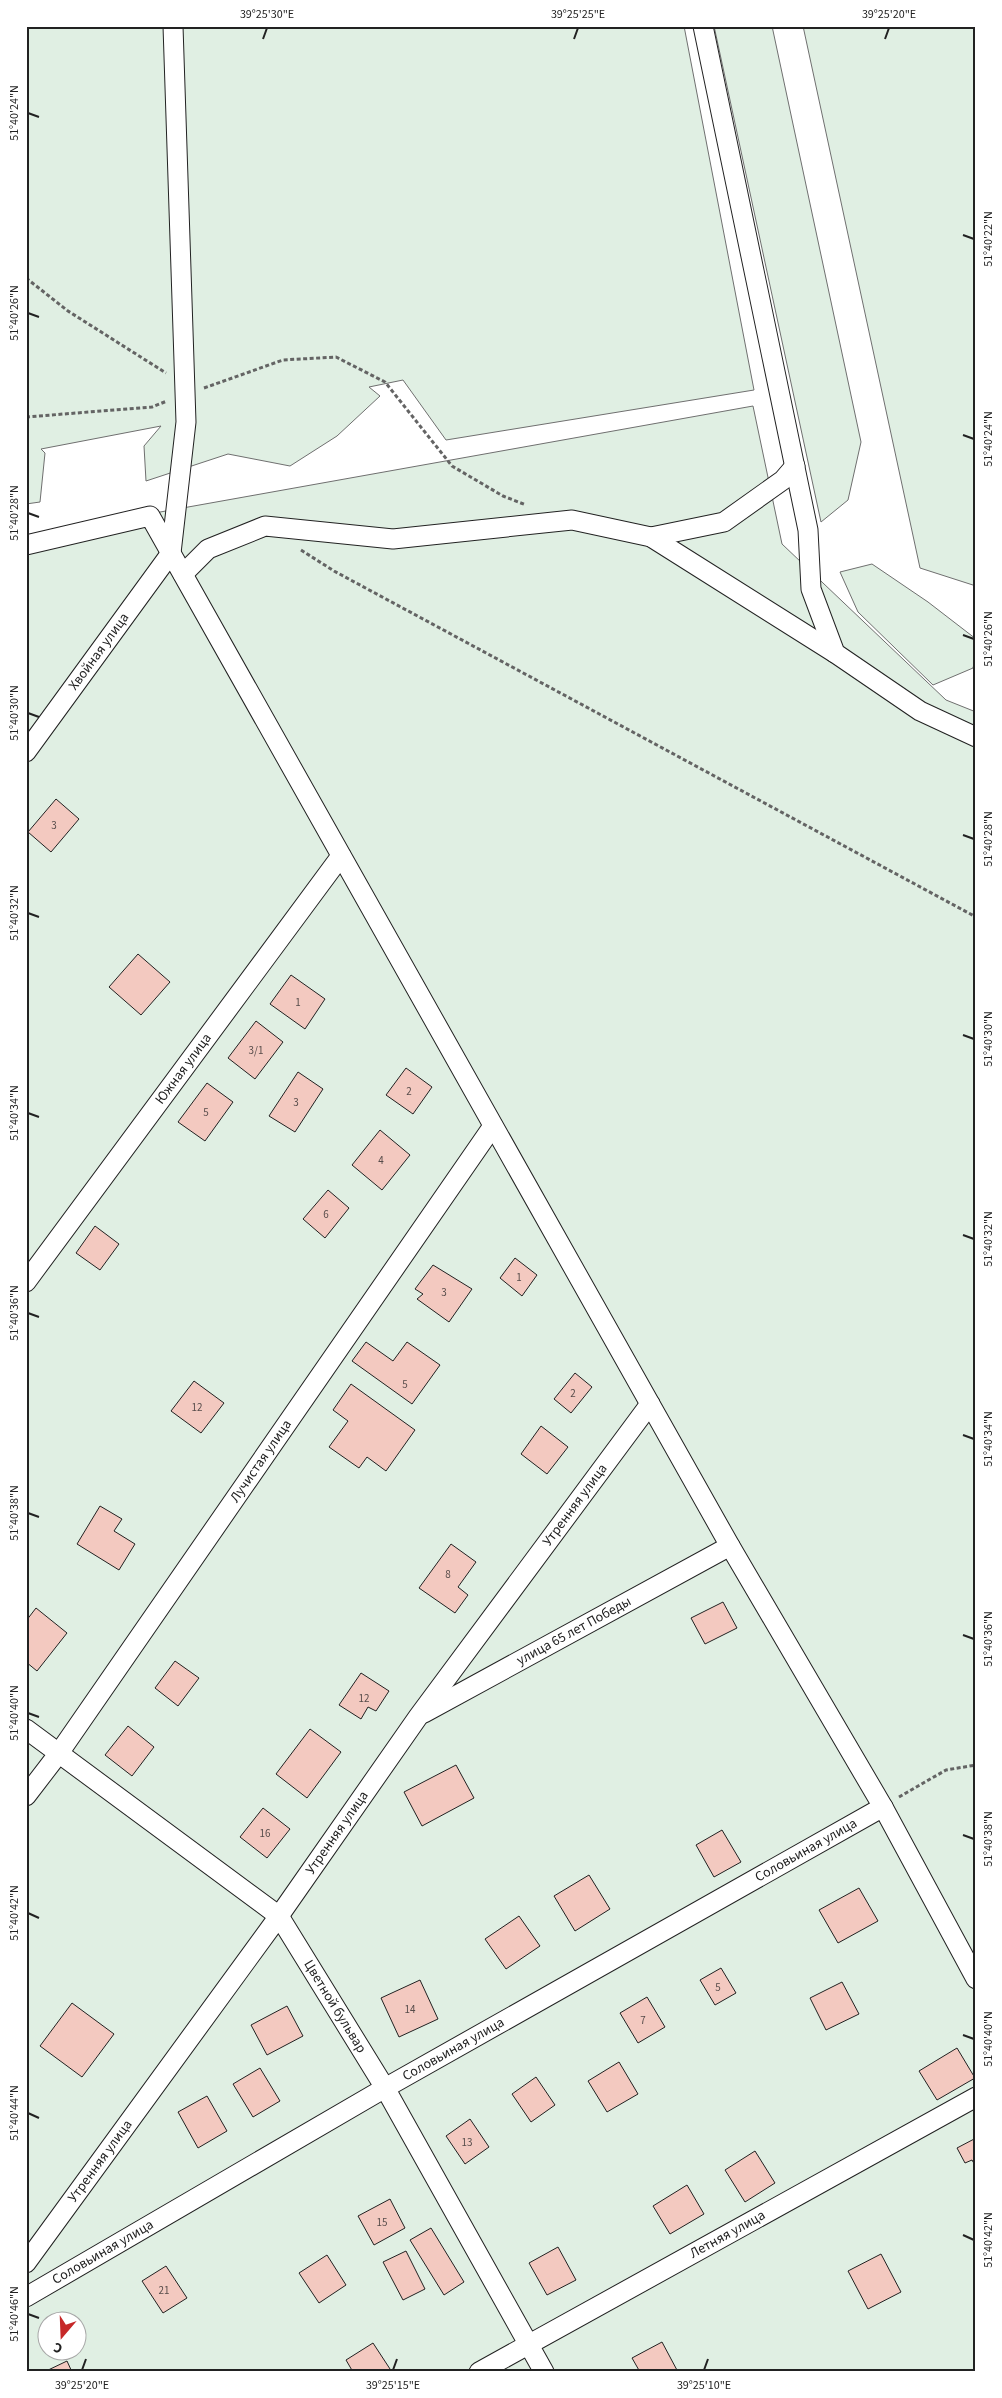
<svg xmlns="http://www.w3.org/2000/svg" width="1002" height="2398" viewBox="0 0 1002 2398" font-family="'Source Sans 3',sans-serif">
  <rect width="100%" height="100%" fill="#fff"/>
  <!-- green -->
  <path fill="#e0efe3" stroke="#6f6f6f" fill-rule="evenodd" d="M 26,26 L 684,26 L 754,390 L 446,440 L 403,380 L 369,387 L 380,396 L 337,436 L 290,466 L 228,454 L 146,481 L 144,446 L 161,426 L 41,449 L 45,453 L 40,502 L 26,504 Z
    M 714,26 L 772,26 L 861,442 L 848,500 L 821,522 Z
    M 803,26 L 976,26 L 976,586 L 920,568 Z
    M 753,406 L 782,544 L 946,700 L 976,712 L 976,2372 L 26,2372 L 26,536 ZM 48,2320 L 78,2320 L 78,2350 L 48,2350 Z
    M 872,564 L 928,602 L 976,639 L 976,656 L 973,668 L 933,685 L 858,612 L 840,572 Z"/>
  <!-- building -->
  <path fill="#f3c9c0" stroke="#222" d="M 56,799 L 79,819 L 51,852 L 28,832 Z
    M 138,954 L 170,982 L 141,1015 L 109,987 Z
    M 291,975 L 325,999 L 305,1029 L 270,1004 Z
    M 256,1021 L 283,1042 L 255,1079 L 228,1058 Z
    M 406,1068 L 432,1087 L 413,1114 L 386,1095 Z
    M 298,1072 L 323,1089 L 295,1132 L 269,1116 Z
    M 207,1083 L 233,1102 L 205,1141 L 178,1122 Z
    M 380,1130 L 410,1155 L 382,1190 L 352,1165 Z
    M 328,1190 L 349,1208 L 325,1238 L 303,1219 Z
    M 95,1226 L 119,1244 L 100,1270 L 76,1253 Z
    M 515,1258 L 537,1275 L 522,1296 L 500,1278 Z
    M 433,1265 L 472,1289 L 449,1322 L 417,1299 L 423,1294 L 415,1289 Z
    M 366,1342 L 393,1361 L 407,1342 L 440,1365 L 412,1404 L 352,1361 Z
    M 575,1373 L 592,1387 L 571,1413 L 554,1399 Z
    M 194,1381 L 224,1403 L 201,1433 L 171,1411 Z
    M 351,1384 L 415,1430 L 386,1471 L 367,1457 L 359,1468 L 329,1447 L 348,1421 L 333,1410 Z
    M 541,1426 L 568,1447 L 547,1474 L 521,1454 Z
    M 100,1506 L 122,1519 L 114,1531 L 135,1544 L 119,1570 L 77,1544 Z
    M 451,1544 L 476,1562 L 458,1587 L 468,1595 L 455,1613 L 419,1588 Z
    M 723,1602 L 737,1628 L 705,1644 L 691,1618 Z
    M 36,1608 L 67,1633 L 37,1671 L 26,1662 L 26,1621 Z
    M 175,1661 L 199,1678 L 178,1706 L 155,1688 Z
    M 361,1673 L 389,1691 L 376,1711 L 368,1707 L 361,1719 L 339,1705 Z
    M 128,1726 L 154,1747 L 132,1776 L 105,1755 Z
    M 310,1729 L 341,1752 L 307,1798 L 276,1774 Z
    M 456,1765 L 474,1798 L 422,1826 L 404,1792 Z
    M 263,1808 L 290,1829 L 267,1858 L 240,1837 Z
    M 722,1830 L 741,1862 L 714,1877 L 696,1845 Z
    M 589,1875 L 610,1909 L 575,1931 L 554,1896 Z
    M 859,1888 L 878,1921 L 838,1943 L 819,1910 Z
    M 519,1916 L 540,1946 L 506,1969 L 485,1939 Z
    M 721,1968 L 736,1993 L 715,2005 L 700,1980 Z
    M 420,1980 L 438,2019 L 399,2037 L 381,1998 Z
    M 842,1982 L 859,2014 L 826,2030 L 810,1998 Z
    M 647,1997 L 665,2027 L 638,2043 L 620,2013 Z
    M 72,2003 L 114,2034 L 82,2077 L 40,2046 Z
    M 287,2006 L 303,2036 L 267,2055 L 251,2025 Z
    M 957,2048 L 975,2078 L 937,2100 L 919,2071 Z
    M 619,2062 L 638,2094 L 607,2112 L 588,2081 Z
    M 260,2068 L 280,2101 L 253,2117 L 233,2084 Z
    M 536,2077 L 555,2105 L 531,2122 L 512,2094 Z
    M 207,2096 L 227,2131 L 198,2148 L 178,2112 Z
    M 470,2119 L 489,2147 L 465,2164 L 446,2136 Z
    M 976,2138 L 976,2167 L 972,2160 L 965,2163 L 957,2148 Z
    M 755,2151 L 775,2183 L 745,2202 L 725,2170 Z
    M 687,2185 L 704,2214 L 670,2234 L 653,2206 Z
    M 390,2199 L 405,2228 L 374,2245 L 358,2216 Z
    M 431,2228 L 464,2282 L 444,2295 L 410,2240 Z
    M 558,2247 L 576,2280 L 547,2295 L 529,2263 Z
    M 406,2251 L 425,2289 L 403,2300 L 383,2262 Z
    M 881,2254 L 901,2292 L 868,2309 L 848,2271 Z
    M 327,2255 L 346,2285 L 319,2303 L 299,2273 Z
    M 166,2266 L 187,2298 L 163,2313 L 142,2281 Z
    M 662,2342 L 678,2372 L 640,2372 L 632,2358 Z
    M 373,2343 L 392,2372 L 353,2372 L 346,2360 Z
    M 67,2361 L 72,2372 L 44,2372 Z"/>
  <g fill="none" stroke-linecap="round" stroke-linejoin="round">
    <!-- minor casing -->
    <g stroke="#222" stroke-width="21">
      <g id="minor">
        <path d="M 703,26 L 808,530 L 811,589 L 835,653 L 920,711 L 976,737"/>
        <path d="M 651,537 L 724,522 L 783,480 L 795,466"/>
        <path d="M 26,545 L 150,516 L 730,1546 L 883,1807 L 976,1979"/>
        <path d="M 183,574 L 208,549 L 265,526 L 393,539 L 572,520 L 651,537 L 835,653"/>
        <path id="s1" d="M 26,752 L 171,553 L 186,422 L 173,26"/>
        <path id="s2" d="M 26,1282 L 341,856"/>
        <path id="s3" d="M 424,1713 L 730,1546"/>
        <path id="s4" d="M 26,1729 L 279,1916 L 385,2088 L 544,2372"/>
        <path id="s5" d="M 26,1796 L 59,1753 L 493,1126"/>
        <path id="s6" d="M 26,2263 L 279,1916 L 418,1717 L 650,1404"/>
        <path id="s7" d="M 26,2297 L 385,2088 L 883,1807"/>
        <path id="s8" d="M 479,2372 L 976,2097"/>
      </g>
    </g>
    <!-- path -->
    <path stroke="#646464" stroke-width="3" stroke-dasharray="4 2.5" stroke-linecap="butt" d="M 26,278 L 68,311 L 166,373
      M 204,388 L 283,360 L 336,357 L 385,382 L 452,466 L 503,496 L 526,505
      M 26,417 L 152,407 L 167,401
      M 301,550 L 334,571 L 976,917
      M 899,1797 L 946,1770 L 976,1765"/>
    <!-- minor -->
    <use href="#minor" stroke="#fff" stroke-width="19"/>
  </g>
  <!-- ticks -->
  <path fill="none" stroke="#222" stroke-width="2" d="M 263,39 L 267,28M 574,39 L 578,28M 885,39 L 889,28M 28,113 L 39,117M 963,235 L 974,239M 28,313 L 39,317M 963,435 L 974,439M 28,513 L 39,517M 963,635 L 974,639M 28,713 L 39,717M 963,835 L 974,839M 28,913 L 39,917M 963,1035 L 974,1039M 28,1113 L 39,1117M 963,1235 L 974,1239M 28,1313 L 39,1317M 963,1435 L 974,1439M 28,1513 L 39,1517M 963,1635 L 974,1639M 28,1713 L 39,1717M 963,1835 L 974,1839M 28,1913 L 39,1918M 963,2035 L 974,2039M 28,2113 L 39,2118M 963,2235 L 974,2240M 28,2314 L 39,2318M 82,2370 L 86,2359M 393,2370 L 397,2359M 704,2370 L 708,2359"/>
  <g text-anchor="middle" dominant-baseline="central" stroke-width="4" stroke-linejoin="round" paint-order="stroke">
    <!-- number labels -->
    <g font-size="11" fill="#564c4a">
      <text x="54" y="825">3</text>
      <text x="298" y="1002">1</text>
      <text x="256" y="1050">3/1</text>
      <text x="409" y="1091">2</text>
      <text x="296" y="1102">3</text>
      <text x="206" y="1112">5</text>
      <text x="381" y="1160">4</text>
      <text x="326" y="1214">6</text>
      <text x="519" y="1277">1</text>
      <text x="444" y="1292">3</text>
      <text x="405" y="1384">5</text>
      <text x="573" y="1393">2</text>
      <text x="197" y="1407">12</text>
      <text x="448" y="1574">8</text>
      <text x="364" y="1698">12</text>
      <text x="265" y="1833">16</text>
      <text x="718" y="1987">5</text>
      <text x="410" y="2009">14</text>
      <text x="643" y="2020">7</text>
      <text x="467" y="2142">13</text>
      <text x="382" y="2222">15</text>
      <text x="164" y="2290">21</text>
    </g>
    <!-- street labels -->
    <g font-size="14" fill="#222" stroke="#fff">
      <text stroke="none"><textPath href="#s1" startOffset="124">Хвойная улица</textPath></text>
      <text stroke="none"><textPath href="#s2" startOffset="265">Южная улица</textPath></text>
      <text stroke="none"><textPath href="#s5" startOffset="409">Лучистая улица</textPath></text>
      <text stroke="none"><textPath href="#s6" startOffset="936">Утренняя улица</textPath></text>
      <text stroke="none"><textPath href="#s3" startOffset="171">улица 65 лет Победы</textPath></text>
      <text stroke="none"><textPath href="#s6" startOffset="531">Утренняя улица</textPath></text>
      <text stroke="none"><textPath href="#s7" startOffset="899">Соловьиная улица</textPath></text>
      <text stroke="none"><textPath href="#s4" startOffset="421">Цветной бульвар</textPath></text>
      <text stroke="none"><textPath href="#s7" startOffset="494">Соловьиная улица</textPath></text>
      <text stroke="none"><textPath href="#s6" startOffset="126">Утренняя улица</textPath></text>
      <text stroke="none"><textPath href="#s8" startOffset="284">Летняя улица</textPath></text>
      <text stroke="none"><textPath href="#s7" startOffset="89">Соловьиная улица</textPath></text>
    </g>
  </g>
  <!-- border -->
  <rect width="1002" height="2398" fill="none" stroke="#ffffff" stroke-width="55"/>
  <!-- north arrow -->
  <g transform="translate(62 2336) rotate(199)"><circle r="24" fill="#ffffff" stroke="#a7a7a7"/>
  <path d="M0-4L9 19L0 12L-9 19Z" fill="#c62828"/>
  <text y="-8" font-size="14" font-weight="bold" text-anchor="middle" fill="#222222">С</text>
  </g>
  <rect x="28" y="28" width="946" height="2342" fill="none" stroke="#222" stroke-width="2"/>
  <g font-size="12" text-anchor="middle" fill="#222">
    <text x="267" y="18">39°25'30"E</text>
    <text x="578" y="18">39°25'25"E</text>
    <text x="889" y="18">39°25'20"E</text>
    <text transform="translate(14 113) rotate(-90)" y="4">51°40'24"N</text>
    <text transform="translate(988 239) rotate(-90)" y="4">51°40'22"N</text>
    <text transform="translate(14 313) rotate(-90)" y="4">51°40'26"N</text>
    <text transform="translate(988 439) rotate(-90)" y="4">51°40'24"N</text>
    <text transform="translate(14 513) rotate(-90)" y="4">51°40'28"N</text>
    <text transform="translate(988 639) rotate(-90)" y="4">51°40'26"N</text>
    <text transform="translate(14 713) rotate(-90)" y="4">51°40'30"N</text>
    <text transform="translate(988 839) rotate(-90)" y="4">51°40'28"N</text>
    <text transform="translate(14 913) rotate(-90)" y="4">51°40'32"N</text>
    <text transform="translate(988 1039) rotate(-90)" y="4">51°40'30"N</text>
    <text transform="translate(14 1113) rotate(-90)" y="4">51°40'34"N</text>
    <text transform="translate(988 1239) rotate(-90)" y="4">51°40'32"N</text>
    <text transform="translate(14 1313) rotate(-90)" y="4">51°40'36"N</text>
    <text transform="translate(988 1439) rotate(-90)" y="4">51°40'34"N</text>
    <text transform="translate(14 1513) rotate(-90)" y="4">51°40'38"N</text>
    <text transform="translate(988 1639) rotate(-90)" y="4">51°40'36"N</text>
    <text transform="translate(14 1713) rotate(-90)" y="4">51°40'40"N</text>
    <text transform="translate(988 1839) rotate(-90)" y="4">51°40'38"N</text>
    <text transform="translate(14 1913) rotate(-90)" y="4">51°40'42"N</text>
    <text transform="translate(988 2039) rotate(-90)" y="4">51°40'40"N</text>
    <text transform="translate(14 2113) rotate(-90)" y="4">51°40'44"N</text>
    <text transform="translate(988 2240) rotate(-90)" y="4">51°40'42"N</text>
    <text transform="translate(14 2314) rotate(-90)" y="4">51°40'46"N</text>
    <text x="82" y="2389">39°25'20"E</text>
    <text x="393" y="2389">39°25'15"E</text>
    <text x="704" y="2389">39°25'10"E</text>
  </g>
</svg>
